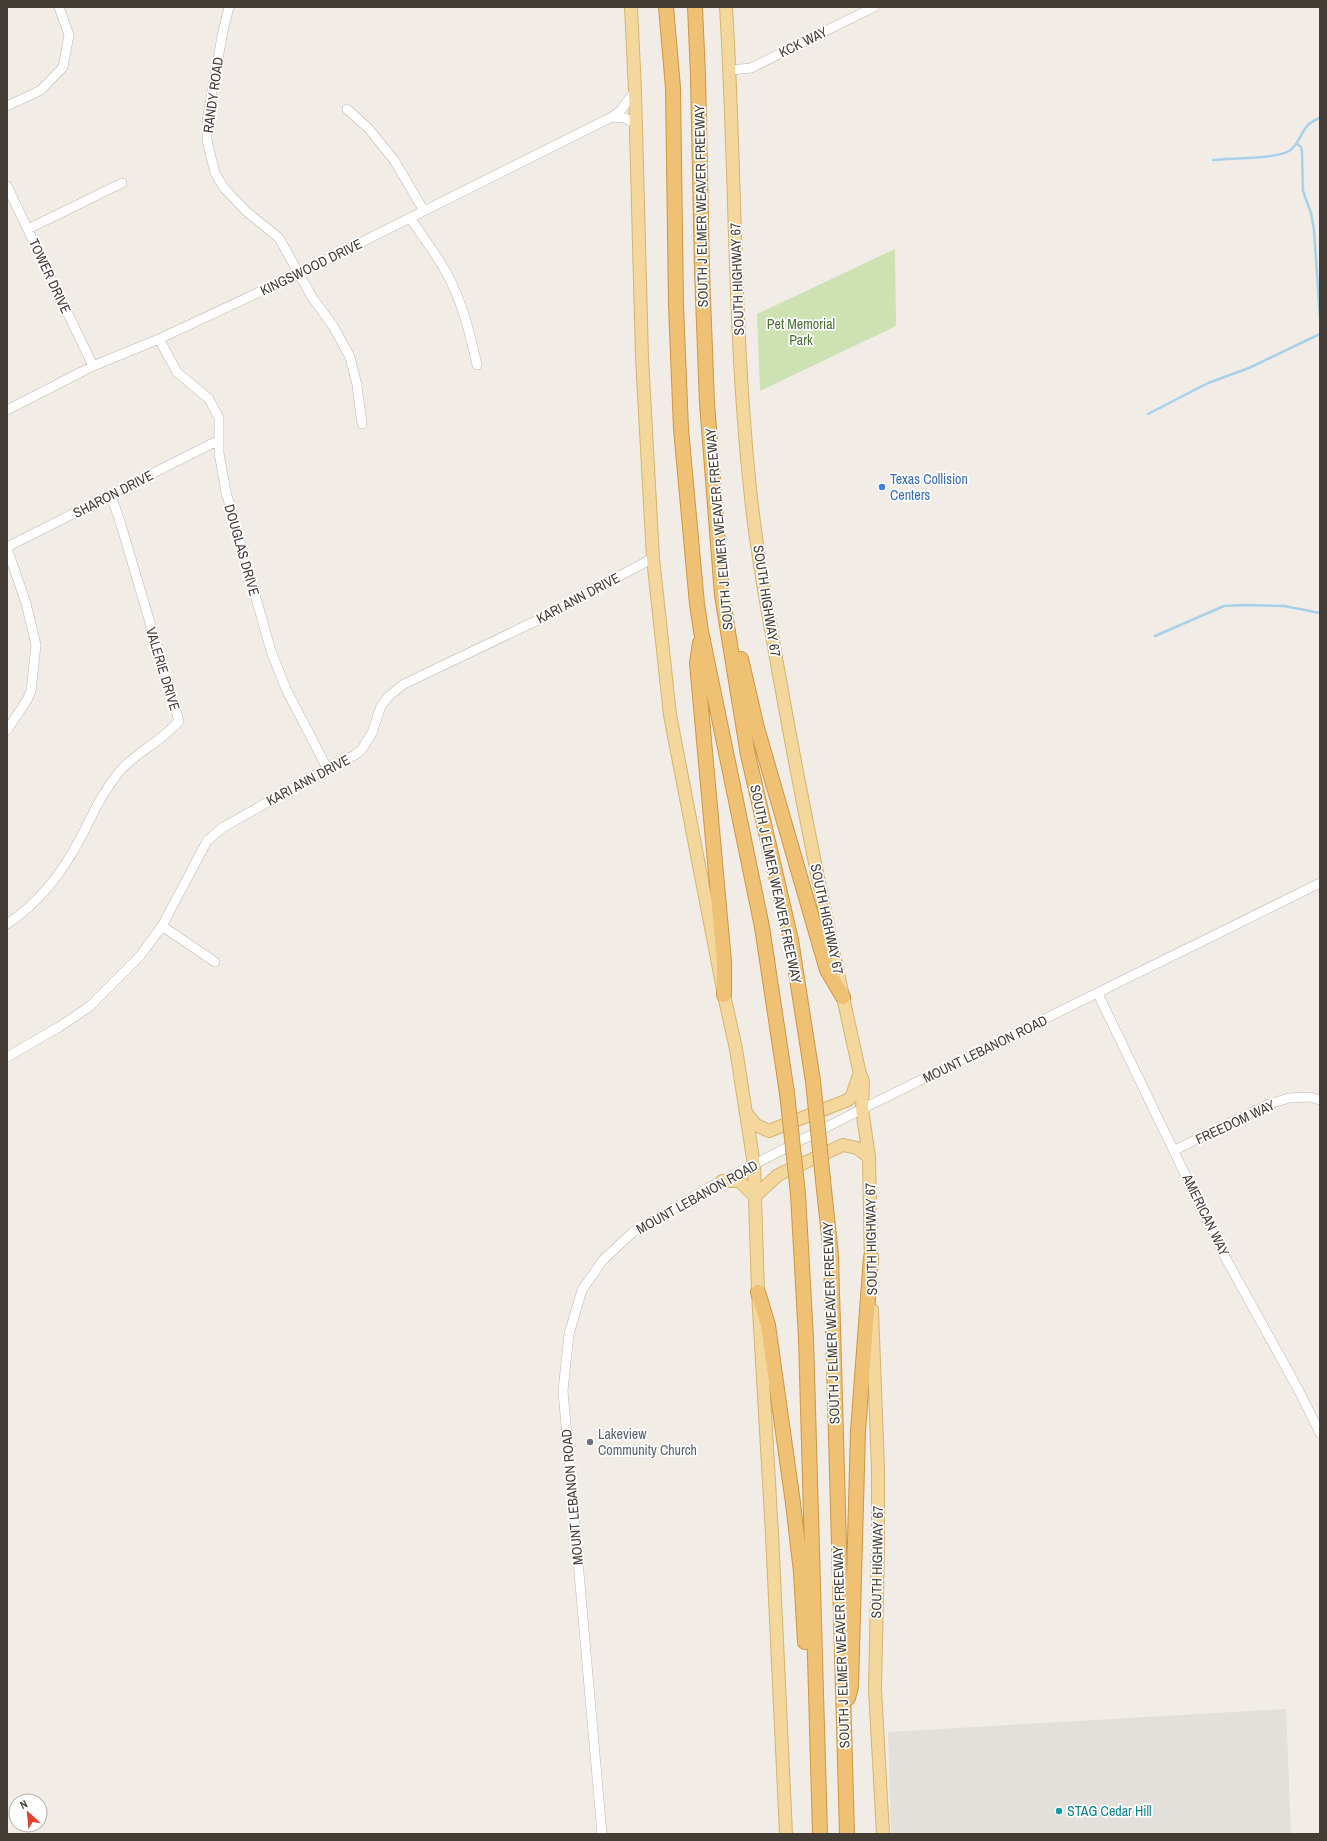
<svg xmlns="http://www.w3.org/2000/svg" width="1327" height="1841" viewBox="0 0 1327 1841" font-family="'Archivo Narrow',sans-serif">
  <rect width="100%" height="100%" fill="#f1ede6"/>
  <!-- industrial -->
  <path fill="#e3dfdb" d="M 1286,1709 L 1291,1834 L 891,1834 L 888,1732 Z"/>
  <!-- green -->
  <path fill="#cee1b3" d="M 895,249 L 896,326 L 760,391 L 757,314 Z"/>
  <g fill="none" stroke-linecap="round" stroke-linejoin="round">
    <!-- stream -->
    <path stroke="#a8d0e8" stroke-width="2.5" d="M 1297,144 L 1301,147 L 1302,153 L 1303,191 L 1311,213 L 1314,230 L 1320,318
      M 1213,160 C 1231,158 1275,159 1289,151 C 1303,142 1299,125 1320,118
      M 1148,414 L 1208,383 L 1249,368 L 1320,334
      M 1155,636 L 1224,606 L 1244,605 L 1284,606 L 1320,613"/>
    <!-- minor casing -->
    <g stroke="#beb7ad" stroke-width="10">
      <path id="minor" d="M 229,7 L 223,31 L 207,120 L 207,141 L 215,173 L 224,188 L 247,212 L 279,238 L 312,297 L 333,326 L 350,357 L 357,385 L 362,424
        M 730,70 L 751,68 L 874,7
        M 7,106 L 41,90 L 63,67 L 69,35 L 59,7
        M 347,109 L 369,129 L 394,160 L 424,211
        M 612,117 L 625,118 L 636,124
        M 7,186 L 93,366
        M 411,219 C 422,236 436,254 446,272 C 462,301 470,333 477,365
        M 28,229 L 122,183
        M 159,339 L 177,372 L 209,399 L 219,418 L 219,453 L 226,492 L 271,651 L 286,689 L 327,768
        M 7,410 L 93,366 L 159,339 L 300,273 L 612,117 L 621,110 L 635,91
        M 7,547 L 219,440
        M 7,548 L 26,603 L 36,645 L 31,691 L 27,700 L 7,730
        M 7,924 C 39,903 63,872 81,837 C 93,814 102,793 119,772 C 131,757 149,748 163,736 C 169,731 174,726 179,721 L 122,528 L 111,495
        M 162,926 L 215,962
        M 1098,994 L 1225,1257 L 1298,1389 L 1320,1433
        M 7,1057 L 59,1027 L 89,1007 L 140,956 L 162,926 L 207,841 L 222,828 L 327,768 L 355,755 L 362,749 L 372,733 L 381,706 L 389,696 L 404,684 L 538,620 L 653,558
        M 1175,1150 L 1269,1104 L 1289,1098 L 1311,1097 L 1320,1100
        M 602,1834 L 563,1391 L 569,1334 L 582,1290 L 603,1260 L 633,1232 L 708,1188 L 862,1109 L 1320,883"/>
    </g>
    <!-- major casing -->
    <g stroke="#d6b36f" stroke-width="14">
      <path id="major" d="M 631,7 L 635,91 L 642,358 L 653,558 L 670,715 L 724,995 L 736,1049 L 754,1165 L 758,1292 L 772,1534 L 786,1834
        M 726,7 C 736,167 733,328 750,488 C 757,558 771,628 783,697 C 806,823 832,949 860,1074 L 863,1081 L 862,1109 L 869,1157 L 871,1266
        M 747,1114 L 756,1125 L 769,1131 L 848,1100 L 852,1096 L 859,1075
        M 722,1181 L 739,1181 L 755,1196 L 778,1175 L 843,1145 L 857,1148 L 869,1157
        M 872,1310 L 878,1469 L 878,1549 L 875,1689 L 883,1834"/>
    </g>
    <!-- highway casing -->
    <g stroke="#cc9645" stroke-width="16">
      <path id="highway" d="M 666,7 L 673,88 L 676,305 L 681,429 L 697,604 L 701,631 L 762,927 L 787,1093
        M 695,7 L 698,76 L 702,271 L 707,403 L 722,595 L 748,755 L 791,940 L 813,1081
        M 700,643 L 697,663 L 724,962 L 724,995
        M 741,659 L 757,728 L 827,970 L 843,997
        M 823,1180 L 831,1255 L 847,1834
        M 798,1194 L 806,1338 L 820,1834
        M 758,1292 L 768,1325 L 793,1503 L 801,1572 L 805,1642
        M 848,1698 L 851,1687 L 858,1431 L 871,1257"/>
    </g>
    <!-- minor -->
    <use href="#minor" stroke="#fff" stroke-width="9"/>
    <!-- major -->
    <use href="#major" stroke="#f3d79d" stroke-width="12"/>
    <!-- highway -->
    <use href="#highway" stroke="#eec174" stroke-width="14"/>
    <!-- highway-bridge casing -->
    <g stroke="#cc9645" stroke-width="16" stroke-linecap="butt">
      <path id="highway-bridge" d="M 813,1081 L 823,1180
        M 787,1093 L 798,1194"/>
    </g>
    <!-- highway-bridge -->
    <use href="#highway-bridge" stroke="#eec174" stroke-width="14"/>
  </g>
  <!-- markers -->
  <circle fill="#3f7fe0" stroke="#fff" stroke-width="1.5" cx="882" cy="487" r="4"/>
  <circle fill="#6b7280" stroke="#fff" stroke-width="1.5" cx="590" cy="1442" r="4"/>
  <circle fill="#0f9aa8" stroke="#fff" stroke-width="1.5" cx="1059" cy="1811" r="4"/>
  <g text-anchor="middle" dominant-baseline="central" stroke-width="3.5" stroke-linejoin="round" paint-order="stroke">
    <!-- street labels -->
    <g font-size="14" fill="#433d36" stroke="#fff">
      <text transform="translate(803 42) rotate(-26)">KCK WAY</text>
      <text transform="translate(213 95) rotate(-82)">RANDY ROAD</text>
      <text transform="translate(701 206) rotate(-91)">SOUTH J ELMER WEAVER FREEWAY</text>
      <text transform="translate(311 267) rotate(-26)">KINGSWOOD DRIVE</text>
      <text transform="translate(50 276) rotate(65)">TOWER DRIVE</text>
      <text transform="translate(737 279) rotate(-92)">SOUTH HIGHWAY 67</text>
      <text transform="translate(113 494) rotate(-27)">SHARON DRIVE</text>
      <text transform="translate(719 529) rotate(-95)">SOUTH J ELMER WEAVER FREEWAY</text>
      <text transform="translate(242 550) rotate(74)">DOUGLAS DRIVE</text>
      <text transform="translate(578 598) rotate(-28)">KARI ANN DRIVE</text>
      <text transform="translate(767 601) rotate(81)">SOUTH HIGHWAY 67</text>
      <text transform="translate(163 669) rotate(73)">VALERIE DRIVE</text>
      <text transform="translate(308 780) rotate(-28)">KARI ANN DRIVE</text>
      <text transform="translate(776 884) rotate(78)">SOUTH J ELMER WEAVER FREEWAY</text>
      <text transform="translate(827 919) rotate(78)">SOUTH HIGHWAY 67</text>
      <text transform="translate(985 1049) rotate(-26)">MOUNT LEBANON ROAD</text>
      <text transform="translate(1235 1122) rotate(-25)">FREEDOM WAY</text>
      <text transform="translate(697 1197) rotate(-29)">MOUNT LEBANON ROAD</text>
      <text transform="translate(1206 1215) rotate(64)">AMERICAN WAY</text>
      <text transform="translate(871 1239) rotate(-91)">SOUTH HIGHWAY 67</text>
      <text transform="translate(831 1323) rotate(-92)">SOUTH J ELMER WEAVER FREEWAY</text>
      <text transform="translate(572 1497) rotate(-95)">MOUNT LEBANON ROAD</text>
      <text transform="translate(877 1562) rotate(-89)">SOUTH HIGHWAY 67</text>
      <text transform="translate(841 1647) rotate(-92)">SOUTH J ELMER WEAVER FREEWAY</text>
    </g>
    <!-- park labels -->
    <g font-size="14" fill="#4a6e30" stroke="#fff">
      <text x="801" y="324">Pet Memorial<tspan x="801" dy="16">Park</tspan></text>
    </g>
    <!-- shop labels -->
    <g font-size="14" fill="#366cbe" stroke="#fff" text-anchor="start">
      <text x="890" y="479">Texas Collision<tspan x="890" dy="16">Centers</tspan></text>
    </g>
    <!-- worship labels -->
    <g font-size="14" fill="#5b616d" stroke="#fff" text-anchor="start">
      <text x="598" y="1434">Lakeview<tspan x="598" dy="16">Community Church</tspan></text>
    </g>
    <!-- culture labels -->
    <g font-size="14" fill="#0d838f" stroke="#fff" text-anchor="start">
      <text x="1067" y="1811">STAG Cedar Hill</text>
    </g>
  </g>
  <!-- border -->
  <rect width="1327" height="1841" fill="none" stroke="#433d36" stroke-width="16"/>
  <!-- north arrow -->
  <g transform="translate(28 1813) rotate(333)"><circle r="19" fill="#ffffff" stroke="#b4b1af"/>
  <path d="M0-3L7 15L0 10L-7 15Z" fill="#e2412c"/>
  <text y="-6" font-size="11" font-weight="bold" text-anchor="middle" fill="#433d36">N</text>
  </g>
</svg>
